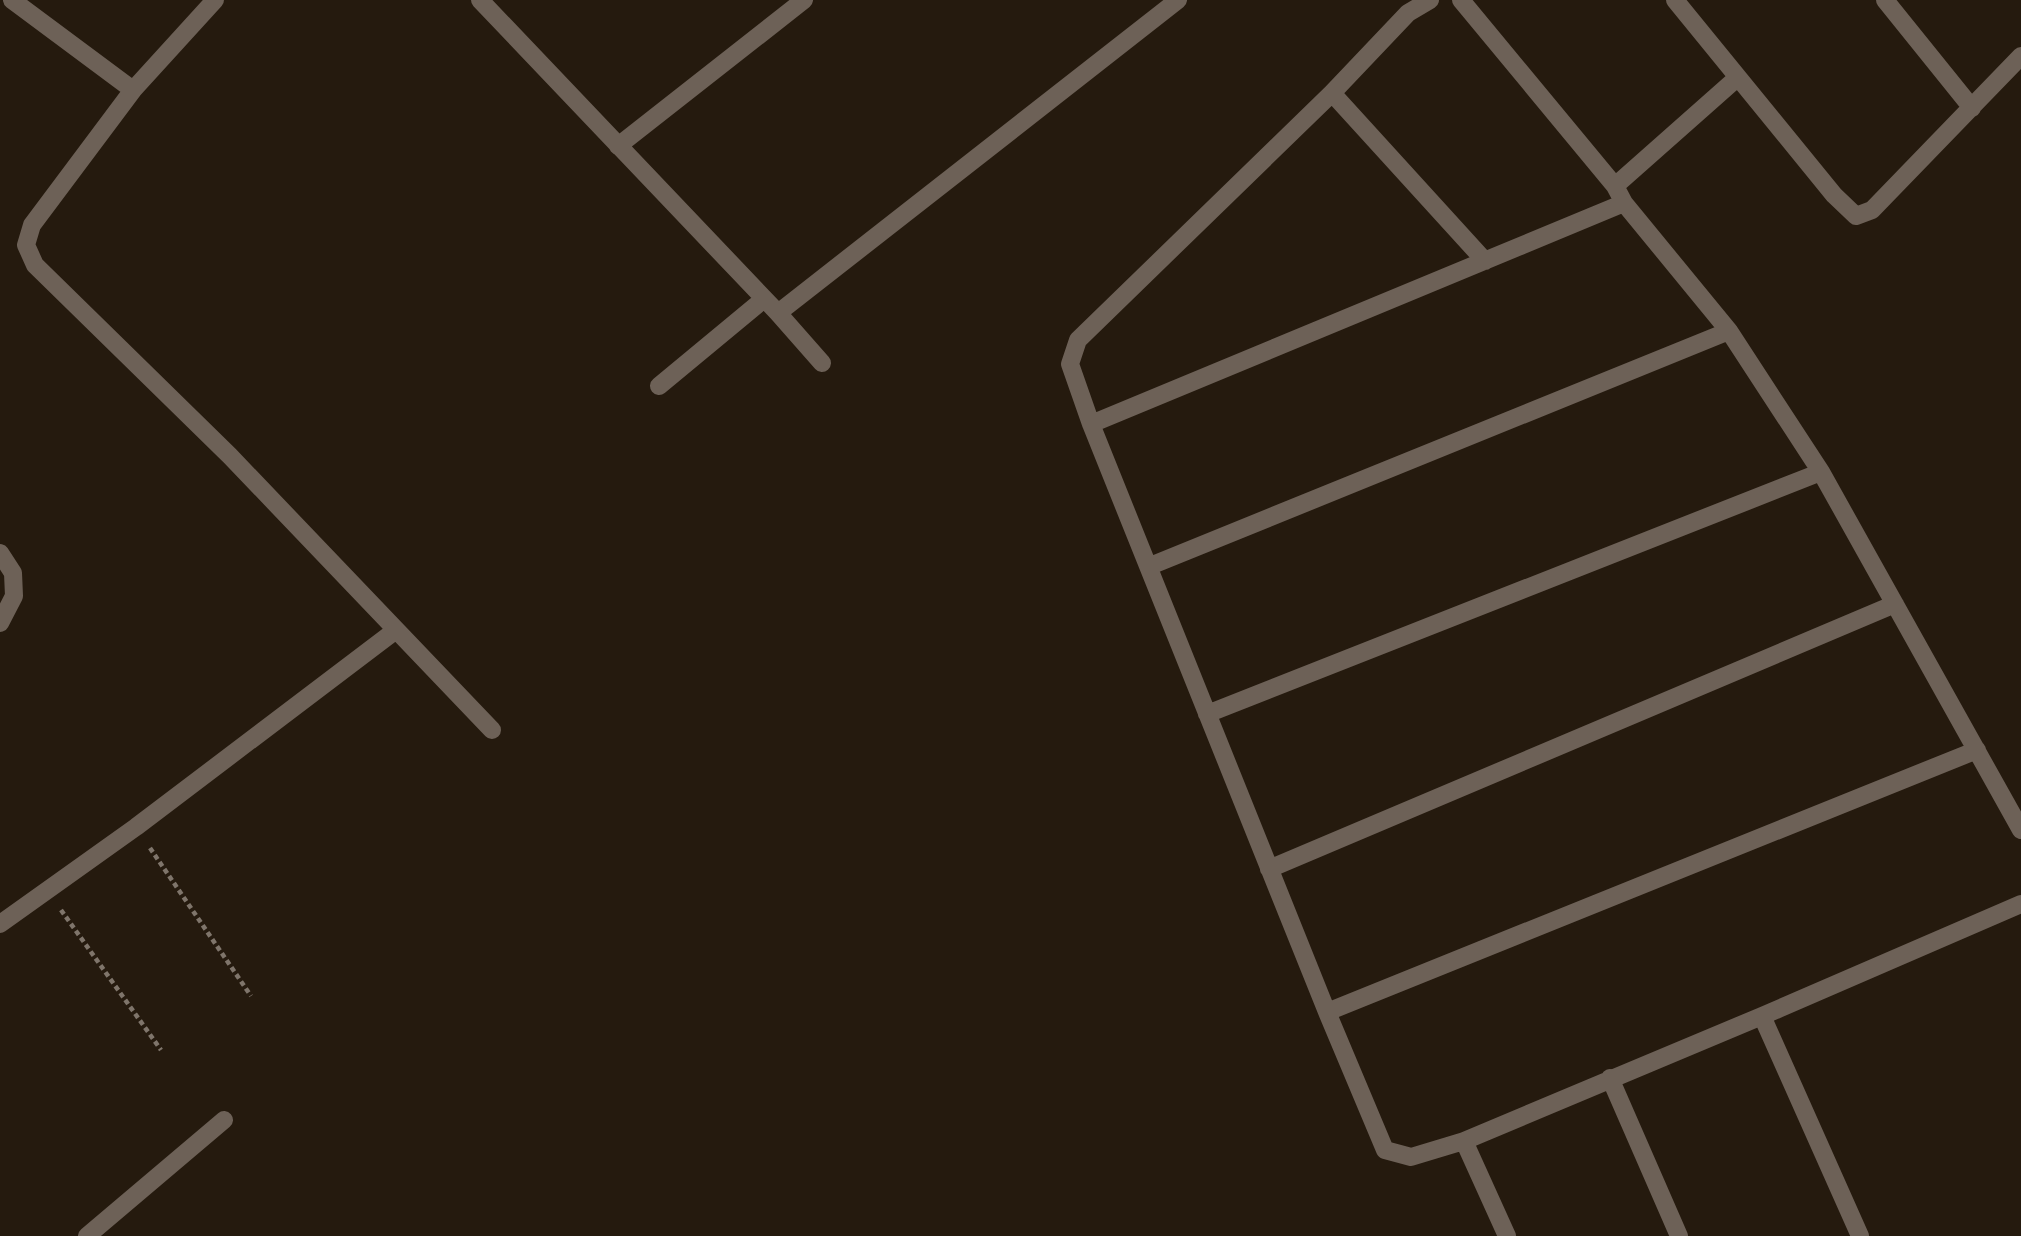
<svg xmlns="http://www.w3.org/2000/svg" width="2021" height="1236" viewBox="0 0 2021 1236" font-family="'Work Sans',sans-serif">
  <rect width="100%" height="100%" fill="#251a0e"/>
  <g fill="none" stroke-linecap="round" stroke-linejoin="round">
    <!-- path -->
    <path stroke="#7f756b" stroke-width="4.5" stroke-dasharray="5 3.5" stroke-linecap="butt" d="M 150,848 L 251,996
      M 61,910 L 161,1050"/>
    <!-- minor -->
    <path stroke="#6d6157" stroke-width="18" d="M 12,0 L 133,90
      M 215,0 L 133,90 L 32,225 L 26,245 L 35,265 L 230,456 L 492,730
      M 480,0 L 778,313 L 1178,0
      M 1430,0 L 1408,13 L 1332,93 L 1078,340 L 1070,364 L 1091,424 L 1327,1012 L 1385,1150 L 1411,1157 L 1464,1141 L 1762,1016 L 2021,904
      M 1461,0 L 1615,186 L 1624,203 L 1729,331 L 1821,472 L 2021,830
      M 1675,0 L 1834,195 L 1856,216 L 1872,210 L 2021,56
      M 1885,0 L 1972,108
      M 1332,93 L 1485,261
      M 618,146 L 804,0
      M 1615,186 L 1737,78
      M 778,313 L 822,363
      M 659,386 L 764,299
      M 1091,424 L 1624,203
      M 0,553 L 13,573 L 14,596 L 0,623
      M 1150,566 L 1729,331
      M 1207,714 L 1821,472
      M 1269,869 L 1895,604
      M 0,924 L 136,827 L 396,630
      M 1327,1012 L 1977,750
      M 1762,1016 L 1860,1236
      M 1610,1078 L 1679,1236
      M 1464,1141 L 1507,1236
      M 87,1236 L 224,1120"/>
  </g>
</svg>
